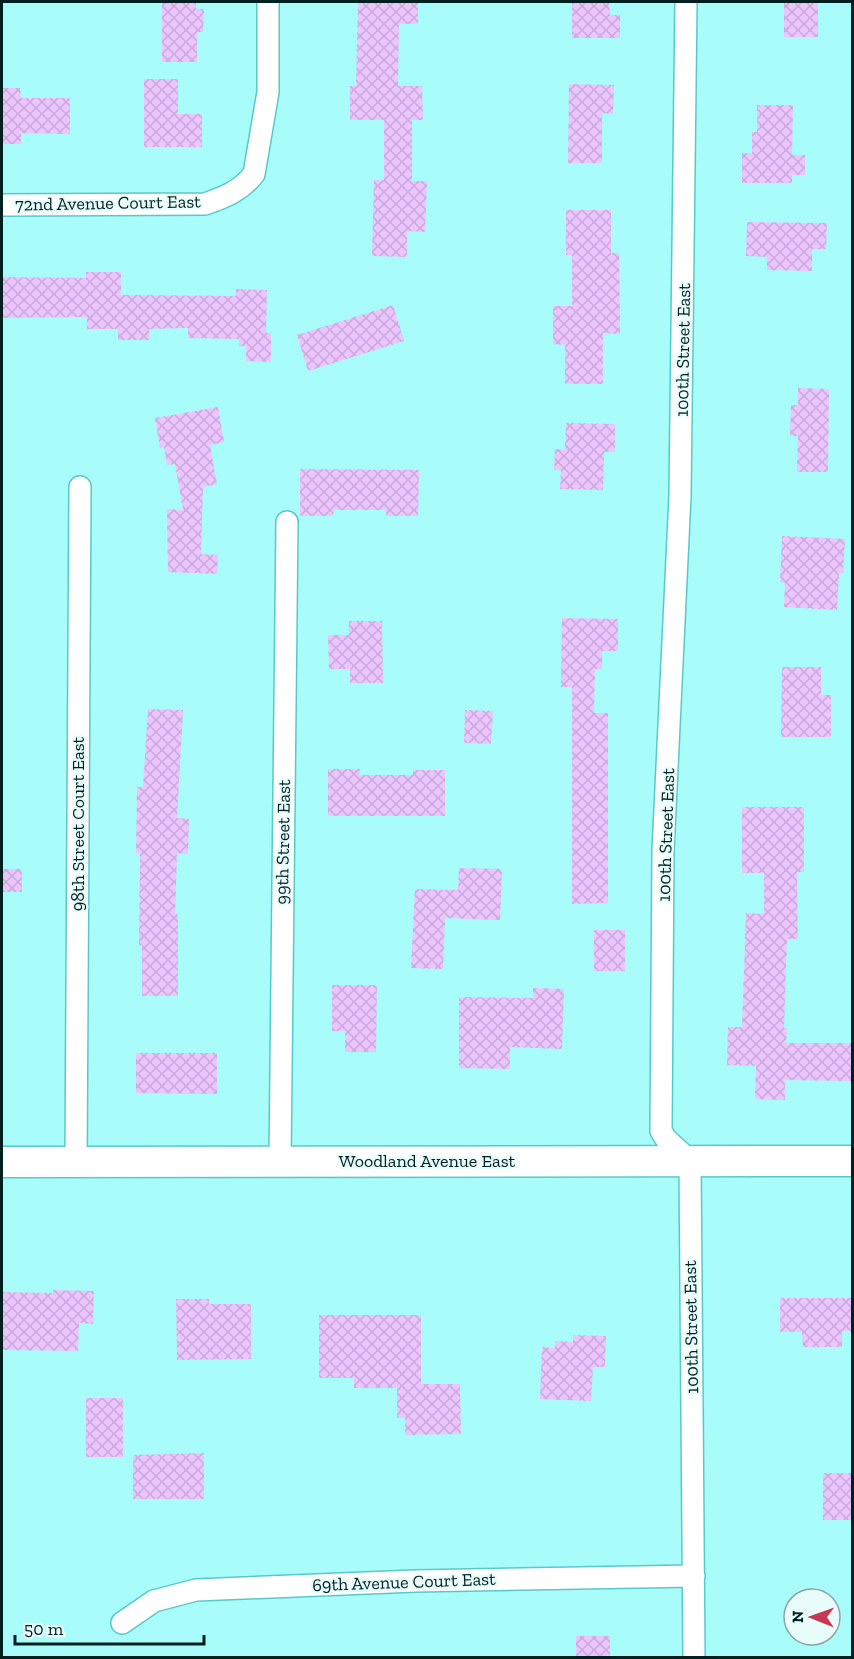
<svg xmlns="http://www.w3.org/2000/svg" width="854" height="1659" viewBox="0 0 854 1659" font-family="'Zilla Slab',serif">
  <defs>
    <pattern id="building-cross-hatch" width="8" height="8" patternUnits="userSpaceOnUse" patternTransform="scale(1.5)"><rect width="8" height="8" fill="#ecc5ff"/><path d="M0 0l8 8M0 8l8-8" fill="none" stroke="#c9a9da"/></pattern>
  </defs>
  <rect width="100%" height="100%" fill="#a8fcfa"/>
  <!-- building -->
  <path fill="url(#building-cross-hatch)" d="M 162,2 L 196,2 L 196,9 L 204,9 L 203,32 L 197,32 L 197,62 L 162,62 Z
    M 358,2 L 418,2 L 418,24 L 399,24 L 398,86 L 422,86 L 423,120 L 412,120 L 412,181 L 427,181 L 425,232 L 407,231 L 407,257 L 372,256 L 374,180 L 384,180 L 384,120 L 350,120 L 350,86 L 356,86 Z
    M 572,2 L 609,2 L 610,15 L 620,15 L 620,38 L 572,38 Z
    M 784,2 L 818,2 L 818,37 L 784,37 Z
    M 144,79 L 178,79 L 178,114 L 202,114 L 202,147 L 144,147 Z
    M 569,84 L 614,85 L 613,114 L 602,113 L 602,163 L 568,163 Z
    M 2,88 L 20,88 L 21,98 L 70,98 L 70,134 L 21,133 L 21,144 L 2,144 Z
    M 757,105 L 793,105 L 792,155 L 805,155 L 805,175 L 792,175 L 792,183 L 742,183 L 742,153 L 752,153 L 752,132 L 757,132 Z
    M 566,210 L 611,210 L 611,253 L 619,253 L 620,334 L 603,333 L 603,384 L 565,384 L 565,345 L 553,344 L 553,306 L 572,306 L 572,255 L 566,255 Z
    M 747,222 L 827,223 L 826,249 L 812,249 L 812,271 L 767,270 L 767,257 L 746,256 Z
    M 86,272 L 121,272 L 121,295 L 236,296 L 236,289 L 267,290 L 266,333 L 271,333 L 271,362 L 246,361 L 246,346 L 239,346 L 239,339 L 188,338 L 188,328 L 149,329 L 150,340 L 118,340 L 118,329 L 87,329 L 87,317 L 2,318 L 2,277 L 86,278 Z
    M 393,305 L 404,341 L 308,371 L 297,335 Z
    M 798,388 L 829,389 L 828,472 L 797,472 L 798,436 L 790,436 L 791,405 L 798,405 Z
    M 218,407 L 224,442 L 210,445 L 217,484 L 203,487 L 201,554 L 218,555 L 217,574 L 168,572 L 167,509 L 183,510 L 175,464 L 167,465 L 164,447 L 160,448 L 155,418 Z
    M 566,423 L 615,424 L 615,452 L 604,452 L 603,490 L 560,489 L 561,470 L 554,470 L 555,449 L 565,450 Z
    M 300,469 L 419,470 L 418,516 L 386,516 L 386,510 L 334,510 L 333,516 L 300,516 Z
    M 782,536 L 845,539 L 843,573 L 839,573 L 837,610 L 784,607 L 785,583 L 780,582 Z
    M 562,618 L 618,619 L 618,651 L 602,651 L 602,669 L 595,669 L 594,713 L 608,713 L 608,903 L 572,904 L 572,687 L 561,687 Z
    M 349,621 L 382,621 L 383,683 L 350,683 L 350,669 L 329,669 L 328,635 L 349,635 Z
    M 782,667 L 821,667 L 821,695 L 831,695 L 831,737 L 781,737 Z
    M 148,709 L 183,710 L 177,818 L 189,819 L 188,854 L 177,853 L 175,914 L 178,914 L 178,996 L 142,996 L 142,945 L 139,946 L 140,853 L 136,853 L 137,787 L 143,787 Z
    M 465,710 L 493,711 L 491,744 L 464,743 Z
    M 328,769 L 360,769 L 360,775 L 413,775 L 413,770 L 445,770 L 445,816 L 328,816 Z
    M 742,807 L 804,807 L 804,872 L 797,872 L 798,939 L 787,939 L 784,1028 L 787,1028 L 786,1043 L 852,1043 L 852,1081 L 785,1080 L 785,1100 L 755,1099 L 756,1066 L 727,1065 L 728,1027 L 742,1027 L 746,913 L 764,914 L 764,873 L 742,873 Z
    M 459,868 L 502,869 L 500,920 L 445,918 L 443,969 L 411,968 L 415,889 L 458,890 Z
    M 2,869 L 22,869 L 22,892 L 2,892 Z
    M 594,930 L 625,930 L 625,971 L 594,971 Z
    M 332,985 L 377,985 L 376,1052 L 345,1052 L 345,1031 L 332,1031 Z
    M 533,988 L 564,989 L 562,1049 L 510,1047 L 510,1069 L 459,1068 L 459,997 L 533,998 Z
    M 136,1053 L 217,1053 L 217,1094 L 136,1093 Z
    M 53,1290 L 94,1291 L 93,1324 L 79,1323 L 78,1351 L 2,1350 L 2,1292 L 53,1293 Z
    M 780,1298 L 852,1298 L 852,1331 L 842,1331 L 842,1347 L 803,1347 L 802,1332 L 780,1332 Z
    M 176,1299 L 209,1299 L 209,1304 L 251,1304 L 251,1359 L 177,1360 Z
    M 319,1315 L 421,1315 L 421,1384 L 460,1384 L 461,1434 L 405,1435 L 405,1418 L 397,1418 L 397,1388 L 354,1388 L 354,1378 L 319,1378 Z
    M 573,1335 L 606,1336 L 605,1367 L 593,1367 L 591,1401 L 540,1399 L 542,1347 L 555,1348 L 555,1341 L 573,1342 Z
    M 86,1398 L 123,1398 L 123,1457 L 86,1457 Z
    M 204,1453 L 204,1499 L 133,1499 L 133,1455 Z
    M 823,1473 L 852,1473 L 852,1520 L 823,1520 Z
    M 576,1636 L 610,1636 L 610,1658 L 576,1658 Z"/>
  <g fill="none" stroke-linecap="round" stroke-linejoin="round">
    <!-- street casing -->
    <g stroke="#59c9c8" stroke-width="24">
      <path id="street" d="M 686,2 L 680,496 L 663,851 L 661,1131 L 666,1139 L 690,1161 L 694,1658
        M 2,205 L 205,204 C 225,197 241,191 254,174 L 268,92 L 268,2
        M 280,1161 L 287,522
        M 76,1162 L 80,487
        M 122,1623 L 154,1601 L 196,1590 L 415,1581 L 694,1576"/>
    </g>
    <!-- secondary casing -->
    <g stroke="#59c9c8" stroke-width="33">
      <path id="secondary" d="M 2,1162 L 852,1161"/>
    </g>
    <!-- street -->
    <use href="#street" stroke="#fff" stroke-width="21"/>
    <!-- secondary -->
    <use href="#secondary" stroke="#fff" stroke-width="30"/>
  </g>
  <g text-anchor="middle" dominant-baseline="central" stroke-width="4.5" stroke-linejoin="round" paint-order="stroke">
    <!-- street labels -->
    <g font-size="18" fill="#002020" stroke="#e9fcfc">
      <text transform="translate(108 203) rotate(-1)">72nd Avenue Court East</text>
      <text transform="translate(683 350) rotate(-89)">100th Street East</text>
      <text transform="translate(78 824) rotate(-90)">98th Street Court East</text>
      <text transform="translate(666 835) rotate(-88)">100th Street East</text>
      <text transform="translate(283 842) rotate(-89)">99th Street East</text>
      <text x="427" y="1161">Woodland Avenue East</text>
      <text transform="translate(691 1327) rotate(-91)">100th Street East</text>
      <text transform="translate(404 1582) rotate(-2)">69th Avenue Court East</text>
    </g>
  </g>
  <!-- border -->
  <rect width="854" height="1659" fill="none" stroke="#002020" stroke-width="6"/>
  <!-- north arrow -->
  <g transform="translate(812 1617) rotate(271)"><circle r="28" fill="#e9fcfc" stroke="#8ca4a4" stroke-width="1.5"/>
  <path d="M0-4.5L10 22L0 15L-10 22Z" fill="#c83853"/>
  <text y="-9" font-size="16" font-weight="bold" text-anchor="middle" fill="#002020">N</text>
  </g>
  <!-- scale -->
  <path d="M15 1635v9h189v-9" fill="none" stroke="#002020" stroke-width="3"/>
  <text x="24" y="1635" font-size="18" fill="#002020" stroke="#e9fcfc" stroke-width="4.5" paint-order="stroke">50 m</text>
</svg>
